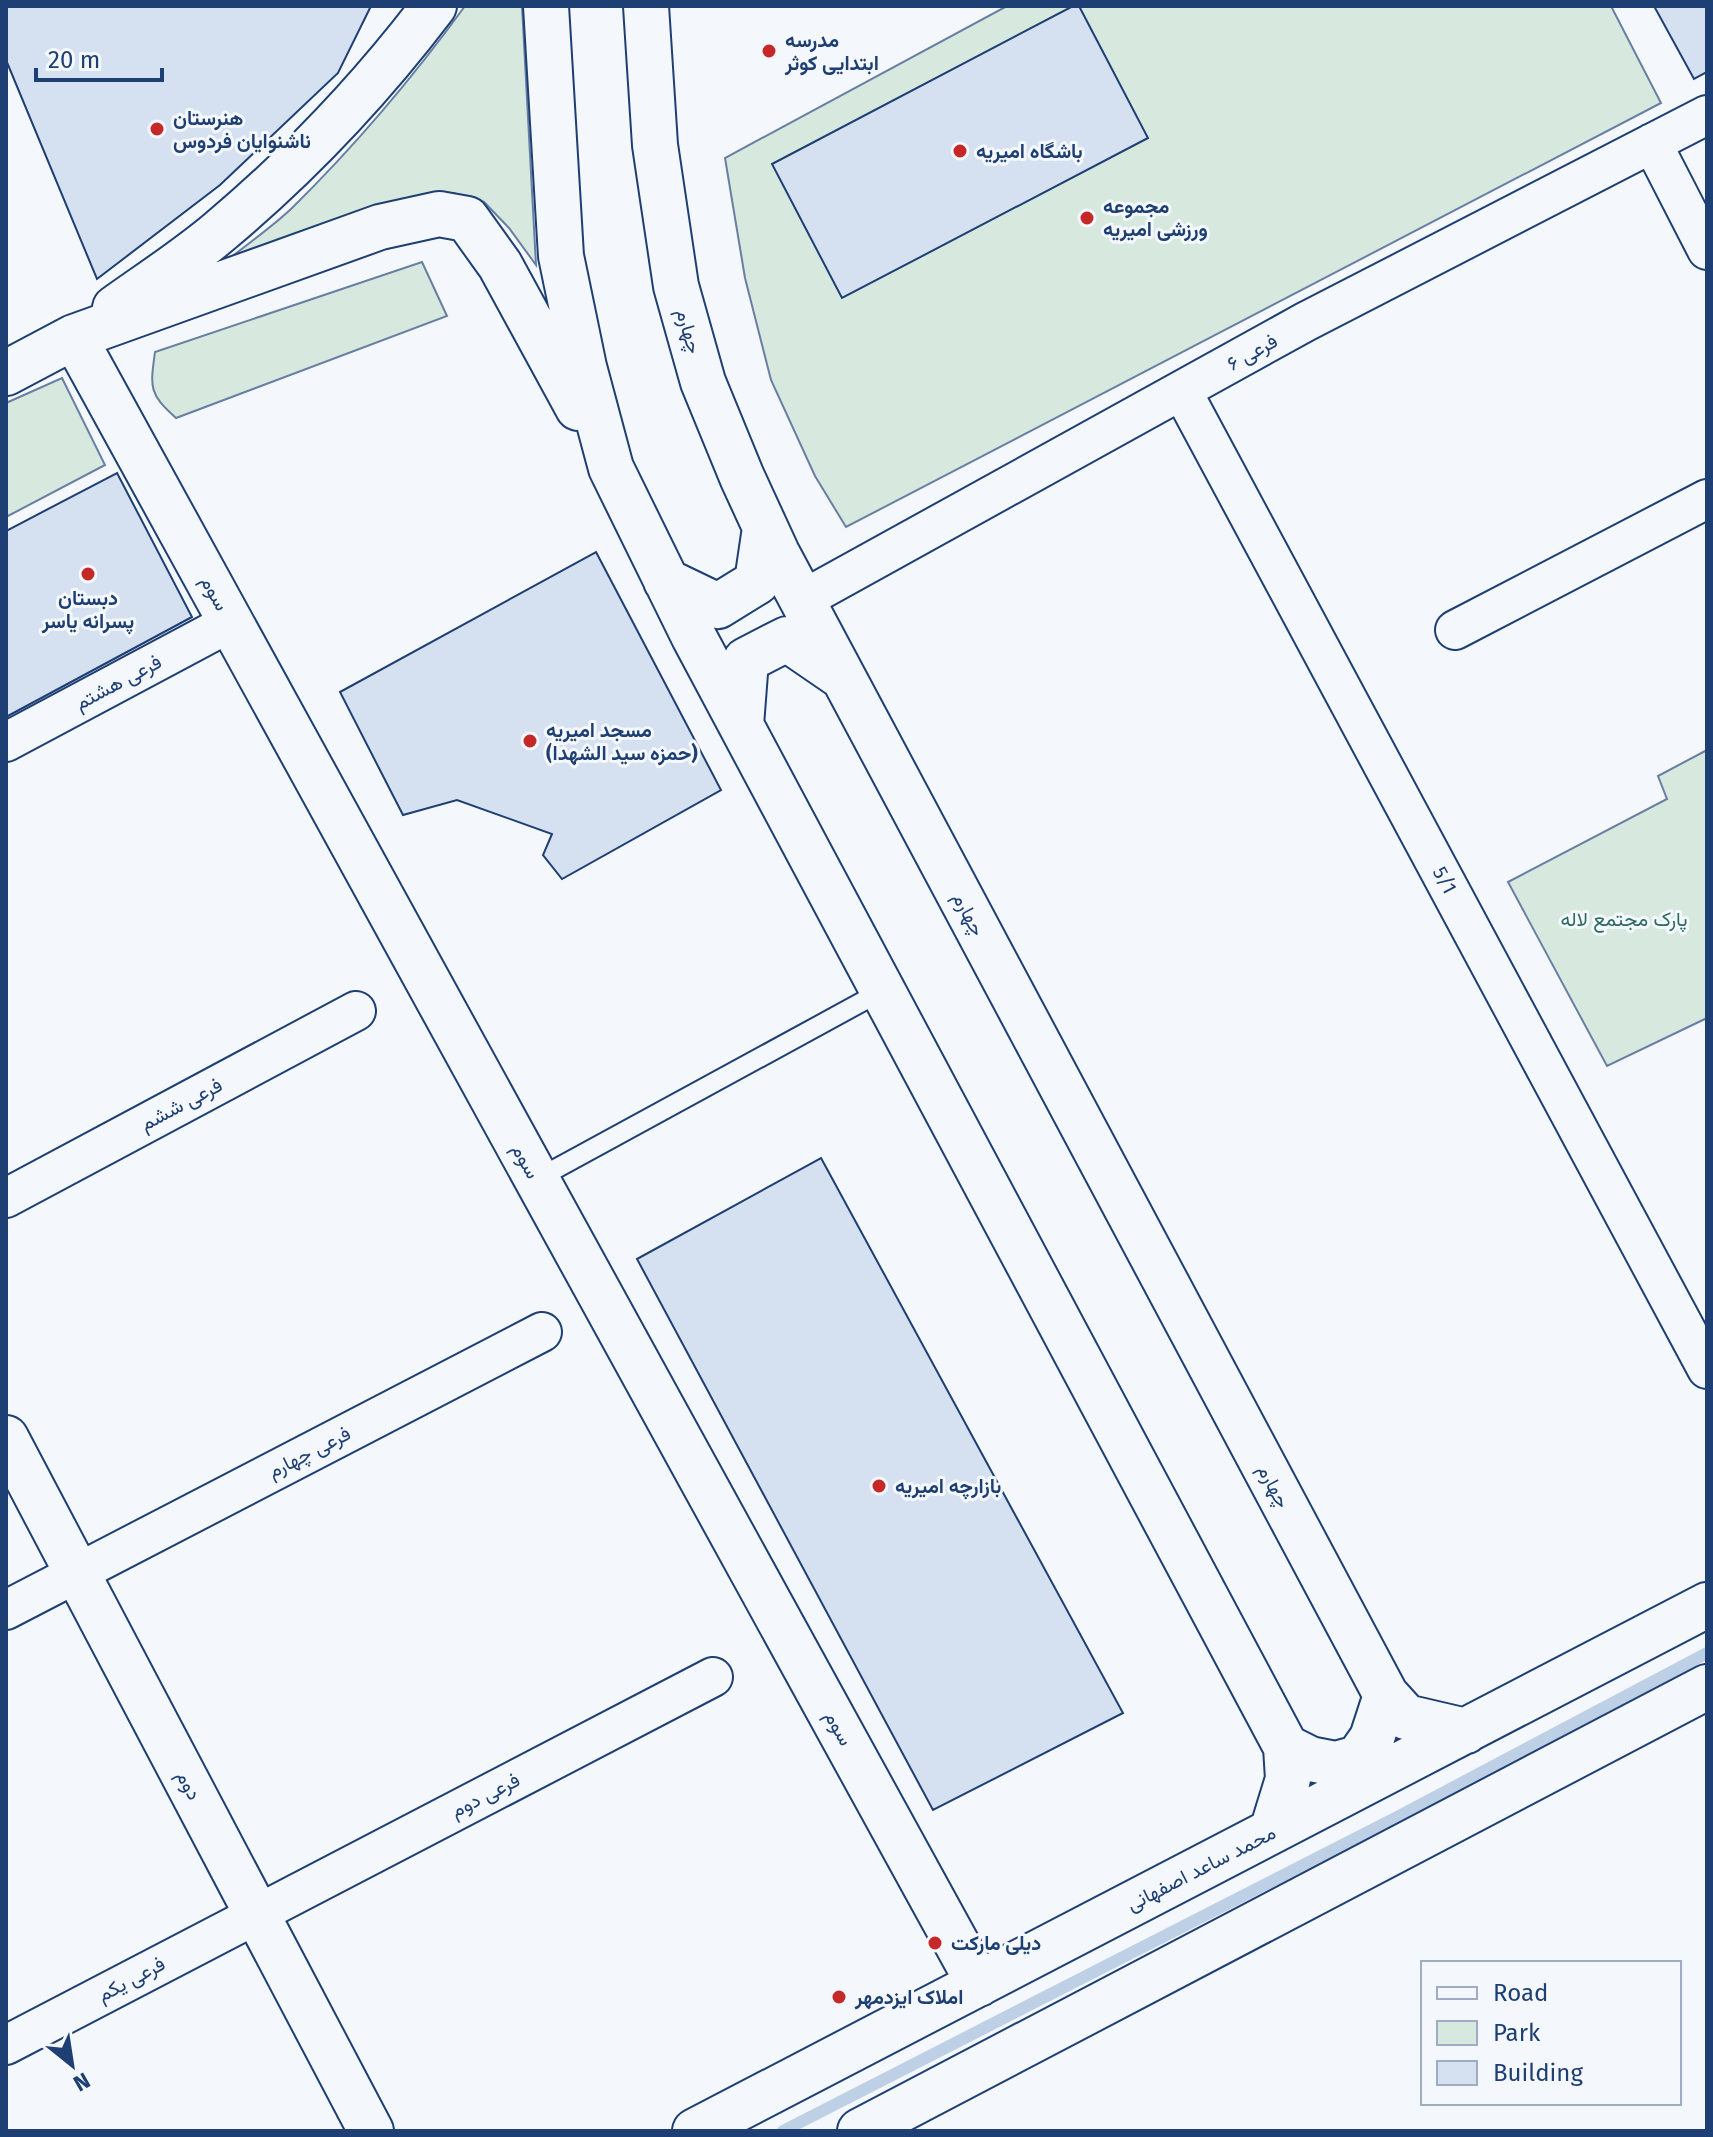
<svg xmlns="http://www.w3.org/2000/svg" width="1713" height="2137" viewBox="0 0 1713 2137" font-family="'Fira Sans',Vazirmatn,sans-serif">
  <rect width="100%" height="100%" fill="#f4f7fb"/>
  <!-- green -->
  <path fill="#d7e8df" stroke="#687fa3" stroke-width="2" d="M 465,6 L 522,6 L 536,265 L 509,228 L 484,202 L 453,193 L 359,216 L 220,266 C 243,247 270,229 292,208 C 354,147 414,76 465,6 Z
    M 1007,6 L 1611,6 L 1661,103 L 846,527 L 815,476 L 771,380 L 745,278 L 725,158 Z
    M 422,262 L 447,316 L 176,418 C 149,394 150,388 155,352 Z
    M 62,378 L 105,465 L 6,517 L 6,403 Z
    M 1707,750 L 1707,1018 L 1607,1066 L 1508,882 L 1667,799 L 1658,776 Z"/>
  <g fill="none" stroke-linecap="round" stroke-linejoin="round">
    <!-- stream -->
    <path stroke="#bed0e5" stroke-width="12" d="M 783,2131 L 1401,1815 L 1707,1653"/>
  </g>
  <!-- building -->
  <path fill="#d5e0f0" stroke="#1d3f73" stroke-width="2" d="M 6,6 L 371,6 L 338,73 L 220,185 L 97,279 L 6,60 Z
    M 1073,6 L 1079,6 L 1148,138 L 842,298 L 772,164 Z
    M 1654,6 L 1707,6 L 1707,72 L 1694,79 Z
    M 117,473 L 192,617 L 6,717 L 6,531 Z
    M 596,552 L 721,790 L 562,879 L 543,855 L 552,834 L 457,800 L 403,815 L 340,692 Z
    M 821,1158 L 1123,1713 L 933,1810 L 637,1259 Z"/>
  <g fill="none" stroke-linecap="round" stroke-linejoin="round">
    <!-- lane casing -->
    <g stroke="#1d3f73" stroke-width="22">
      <path id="lane" d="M 537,1179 L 882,991"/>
    </g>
    <!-- street casing -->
    <g stroke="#1d3f73" stroke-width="42">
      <path id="street" d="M 1652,143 L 1707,250
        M 1182,391 L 1707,1369
        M 802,600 L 1305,322 L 1707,115
        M 1455,630 L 1707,499
        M 6,742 L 231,622
        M 6,1198 L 356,1011
        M 6,1610 L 542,1332
        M 6,2045 L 713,1677"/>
    </g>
    <!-- secondary casing -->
    <g stroke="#1d3f73" stroke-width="48">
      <path id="secondary" d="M 546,6 L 561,256 L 584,367 L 611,468 L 694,637 L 1286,1747 L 1288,1779 L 1272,1831
        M 646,6 L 655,145 L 676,286 L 703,382 L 742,477 L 777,553 L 1386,1695 L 1406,1717 L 1466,1731
        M 115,308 C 150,283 187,259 219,232 C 299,165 371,89 434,6
        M 74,337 L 979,1984
        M 6,373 L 74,337 L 380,227 L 439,214 L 467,219 L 500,265 L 578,408
        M 666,581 L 718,606 L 757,582 L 765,528
        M 741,725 L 746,660 L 787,639 L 838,674
        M 6,1438 L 371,2131
        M 1286,1747 L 1310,1759 L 1336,1764 L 1358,1758 L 1372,1738 L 1386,1695
        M 695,2131 L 1707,1605
        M 860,2131 L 1707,1687"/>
    </g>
    <!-- lane -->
    <use href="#lane" stroke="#f4f7fb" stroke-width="18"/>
    <!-- street -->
    <use href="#street" stroke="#f4f7fb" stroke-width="38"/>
    <!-- secondary -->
    <use href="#secondary" stroke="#f4f7fb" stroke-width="44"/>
  </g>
  <!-- markers -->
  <g fill="#c62828" stroke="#f4f7fb" stroke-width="3">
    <circle cx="769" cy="51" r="8"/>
    <circle cx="157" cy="129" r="8"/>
    <circle cx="960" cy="151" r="8"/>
    <circle cx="1087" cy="218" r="8"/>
    <circle cx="88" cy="574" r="8"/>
    <circle cx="530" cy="741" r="8"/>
    <circle cx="879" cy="1486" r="8"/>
    <circle cx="935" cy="1943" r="8"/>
    <circle cx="839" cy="1997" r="8"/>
  </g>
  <g text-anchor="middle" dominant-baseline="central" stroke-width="6" stroke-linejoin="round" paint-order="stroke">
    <!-- poi labels -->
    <g font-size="20" font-weight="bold" fill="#1d3f73" stroke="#f4f7fb" text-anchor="start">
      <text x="785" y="40">مدرسه<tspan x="785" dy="23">ابتدایی کوثر</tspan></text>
      <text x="173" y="118">هنرستان<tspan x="173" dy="23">ناشنوایان فردوس</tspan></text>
      <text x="976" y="151">باشگاه امیریه</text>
      <text x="1103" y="206">مجموعه<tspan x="1103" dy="23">ورزشی امیریه</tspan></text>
      <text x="88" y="598" text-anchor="middle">دبستان<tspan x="88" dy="23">پسرانه یاسر</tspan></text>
      <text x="546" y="730">مسجد امیریه<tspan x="546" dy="23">(حمزه سید الشهدا)</tspan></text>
      <text x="895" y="1486">بازارچه امیریه</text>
      <text x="951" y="1943">دیلی مارکت</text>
      <text x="855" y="1997">املاک ایزدمهر</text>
    </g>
    <!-- street labels -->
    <g font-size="20" fill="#1d3f73" stroke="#f4f7fb">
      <text transform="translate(689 331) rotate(74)">چهارم</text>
      <text transform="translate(1252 352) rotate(-29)">فرعی ۶</text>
      <text transform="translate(215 593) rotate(61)">سوم</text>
      <text transform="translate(118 682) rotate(-28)">فرعی هشتم</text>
      <text transform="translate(1445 880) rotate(62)">5/1</text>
      <text transform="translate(969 914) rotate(62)">چهارم</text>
      <text transform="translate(181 1104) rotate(-28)">فرعی ششم</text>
      <text transform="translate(526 1161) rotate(61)">سوم</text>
      <text transform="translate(309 1452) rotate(-27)">فرعی چهارم</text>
      <text transform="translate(1274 1486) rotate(62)">چهارم</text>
      <text transform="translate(839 1728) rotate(61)">سوم</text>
      <text transform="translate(189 1785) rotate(62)">دوم</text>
      <text transform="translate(485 1795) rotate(-27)">فرعی دوم</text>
      <text transform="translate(1201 1868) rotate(-27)">محمد ساعد اصفهانی</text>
      <text transform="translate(131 1979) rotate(-28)">فرعی یکم</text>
    </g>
    <!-- park labels -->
    <g font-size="20" fill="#2c6c60" stroke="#f4f7fb">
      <text x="1624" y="919">پارک مجتمع لاله</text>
    </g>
  </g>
  <!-- border -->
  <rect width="1713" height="2137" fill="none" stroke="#1d3f73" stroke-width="16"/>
  <!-- legend -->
  <rect x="1421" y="1961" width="260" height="144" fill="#f4f7fb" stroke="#9eadc5" stroke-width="2"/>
  <rect x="1437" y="1987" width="40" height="12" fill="#f4f7fb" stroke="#9eadc5" stroke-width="2"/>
  <text x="1493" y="2001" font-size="24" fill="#1d3f73">Road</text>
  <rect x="1437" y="2021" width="40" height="24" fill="#d7e8df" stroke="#9eadc5" stroke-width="2"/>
  <text x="1493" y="2041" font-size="24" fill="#1d3f73">Park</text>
  <rect x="1437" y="2061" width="40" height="24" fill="#d5e0f0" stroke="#9eadc5" stroke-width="2"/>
  <text x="1493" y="2081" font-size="24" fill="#1d3f73">Building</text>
  <!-- north arrow -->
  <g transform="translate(72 2065) rotate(150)" stroke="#f4f7fb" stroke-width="6" paint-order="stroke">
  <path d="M0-6L14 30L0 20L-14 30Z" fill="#1d3f73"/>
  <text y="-12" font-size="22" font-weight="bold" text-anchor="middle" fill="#1d3f73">N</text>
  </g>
  <!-- scale -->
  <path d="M36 68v12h126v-12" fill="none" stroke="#1d3f73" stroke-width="4"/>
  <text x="48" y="68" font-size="24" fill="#1d3f73" stroke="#f4f7fb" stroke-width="6" paint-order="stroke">20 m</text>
</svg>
